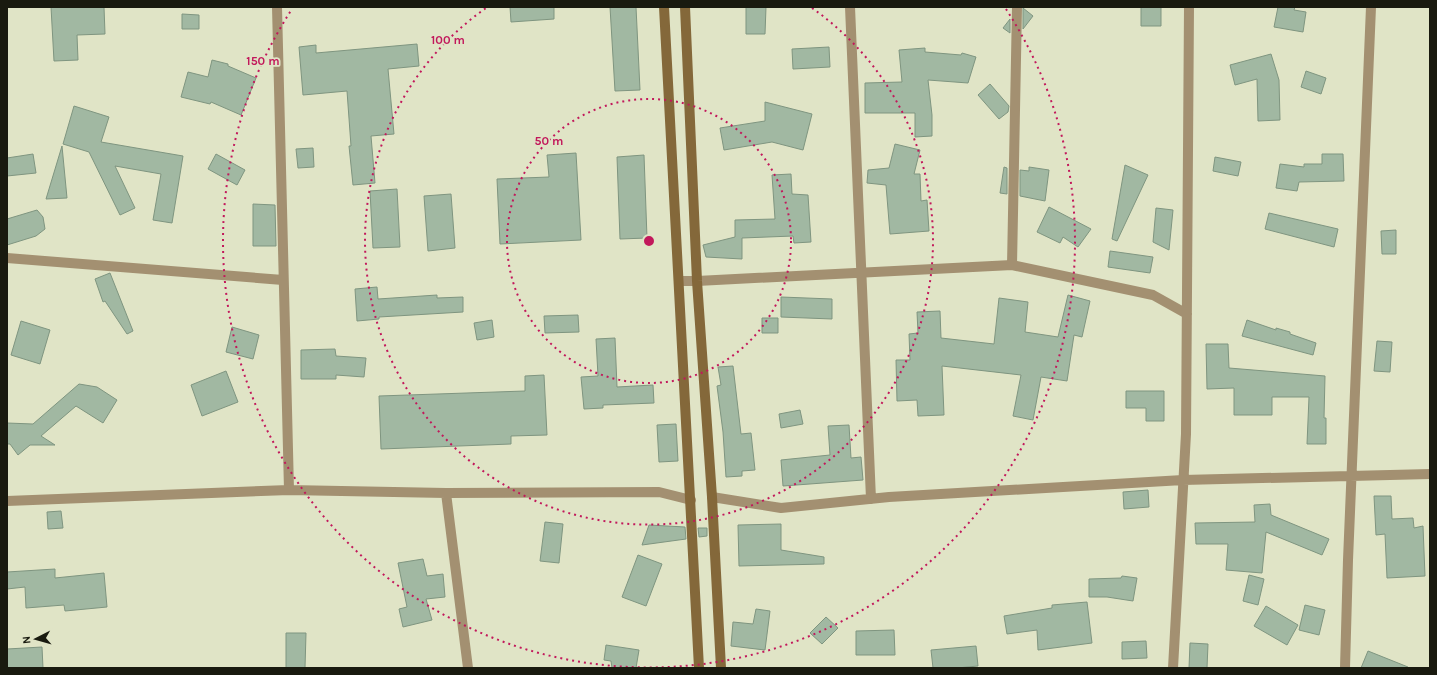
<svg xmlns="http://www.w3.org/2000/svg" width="1437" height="675" viewBox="0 0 1437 675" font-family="Karla,sans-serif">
  <rect width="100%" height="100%" fill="#e0e4c6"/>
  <!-- building -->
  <path fill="#a1b8a2" stroke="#7f9580" d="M 51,7 L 104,7 L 105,34 L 77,35 L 78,60 L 54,61 Z
    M 510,7 L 554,7 L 554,19 L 511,22 Z
    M 610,7 L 636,7 L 640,90 L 615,91 Z
    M 746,7 L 766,7 L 765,34 L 746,34 Z
    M 1141,7 L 1161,7 L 1161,26 L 1141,26 Z
    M 1278,7 L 1295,7 L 1294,10 L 1306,12 L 1303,32 L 1274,27 Z
    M 1023,8 L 1033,16 L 1023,29 Z
    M 182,14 L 199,15 L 199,29 L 182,29 Z
    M 1010,19 L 1010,33 L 1003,28 Z
    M 417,44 L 419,66 L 388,69 L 394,134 L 371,136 L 375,183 L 353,185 L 349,146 L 351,146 L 347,91 L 303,95 L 299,47 L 316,45 L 316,53 Z
    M 829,47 L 830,67 L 793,69 L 792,49 Z
    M 925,48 L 925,52 L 961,55 L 962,53 L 976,57 L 968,83 L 928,80 L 932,115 L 932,136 L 915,137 L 915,113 L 865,113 L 865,83 L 902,82 L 899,50 Z
    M 1271,54 L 1279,80 L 1280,120 L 1258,121 L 1257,79 L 1235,85 L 1230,65 Z
    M 212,60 L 228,64 L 228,66 L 256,78 L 241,115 L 211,102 L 210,104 L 181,97 L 188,72 L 208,77 Z
    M 1306,71 L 1326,78 L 1321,94 L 1301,87 Z
    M 990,84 L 1009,106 L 1008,112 L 999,119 L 978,95 Z
    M 765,102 L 812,114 L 803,150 L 772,142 L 724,150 L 720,128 L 765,121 Z
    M 74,106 L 109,117 L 101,142 L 183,156 L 172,223 L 153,220 L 161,174 L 115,166 L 135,208 L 120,215 L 89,152 L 63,144 Z
    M 895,144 L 920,150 L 914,174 L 920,174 L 921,201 L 927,200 L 929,231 L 890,234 L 886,185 L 867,183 L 868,170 L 889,168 Z
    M 62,146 L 67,198 L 46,199 Z
    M 313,148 L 314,167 L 298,168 L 296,149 Z
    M 576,153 L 581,240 L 500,244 L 497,179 L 549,177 L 547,155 Z
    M 33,154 L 36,173 L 7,176 L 7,158 Z
    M 216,154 L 245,170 L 237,185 L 208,169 Z
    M 1322,154 L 1343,154 L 1344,181 L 1299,182 L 1297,191 L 1276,188 L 1280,164 L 1304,167 L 1304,164 L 1322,164 Z
    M 644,155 L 647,238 L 620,239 L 617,157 Z
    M 1215,157 L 1241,162 L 1238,176 L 1213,171 Z
    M 1125,165 L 1148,175 L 1117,241 L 1112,239 Z
    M 1004,167 L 1007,168 L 1007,194 L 1000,193 Z
    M 1029,167 L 1049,170 L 1045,201 L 1020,196 L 1020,170 L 1029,171 Z
    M 791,174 L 792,194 L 808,195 L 811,242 L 794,243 L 793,236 L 742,238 L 742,259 L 706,257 L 703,245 L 735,237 L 735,220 L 775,219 L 772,175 Z
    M 397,189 L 400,247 L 373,248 L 370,191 Z
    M 451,194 L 455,248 L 428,251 L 424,196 Z
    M 253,204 L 275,205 L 276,246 L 253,246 Z
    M 1049,207 L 1091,229 L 1078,247 L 1063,237 L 1060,243 L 1037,232 Z
    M 1156,208 L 1173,210 L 1169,250 L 1153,242 Z
    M 37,210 L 43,217 L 45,229 L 36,236 L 7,245 L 7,219 Z
    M 1269,213 L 1338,229 L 1334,247 L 1265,229 Z
    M 1396,230 L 1396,254 L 1382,254 L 1381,231 Z
    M 1110,251 L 1153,257 L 1150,273 L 1108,267 Z
    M 110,273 L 133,331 L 127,334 L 105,301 L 103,302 L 95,279 Z
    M 377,287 L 378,299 L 437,295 L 437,298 L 463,297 L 463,312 L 379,317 L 379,319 L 357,321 L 355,289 Z
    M 1068,295 L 1090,301 L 1082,337 L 1074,335 L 1067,381 L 1041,377 L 1033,420 L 1013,416 L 1021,375 L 942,366 L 944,415 L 918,416 L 917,400 L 897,401 L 896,360 L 910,360 L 909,334 L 918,333 L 917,312 L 940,311 L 941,338 L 994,344 L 999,298 L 1028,302 L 1025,332 L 1058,337 Z
    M 781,297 L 832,299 L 832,319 L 781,317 Z
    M 578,315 L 579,332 L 545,333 L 544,316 Z
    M 762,318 L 778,318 L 778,333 L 762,333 Z
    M 492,320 L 494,337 L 477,340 L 474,323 Z
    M 1247,320 L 1276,330 L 1276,328 L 1290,332 L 1290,334 L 1316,343 L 1313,355 L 1242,336 Z
    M 21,321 L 50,330 L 40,364 L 11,355 Z
    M 232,327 L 259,335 L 253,359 L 226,352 Z
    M 615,338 L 617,387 L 653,385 L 654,403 L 603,405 L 603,408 L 584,409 L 581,377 L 598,376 L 596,339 Z
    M 1377,341 L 1392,342 L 1390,372 L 1374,371 Z
    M 1206,344 L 1228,344 L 1229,368 L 1325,376 L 1324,418 L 1326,418 L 1326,444 L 1307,444 L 1309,397 L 1272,397 L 1272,415 L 1234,415 L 1234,388 L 1207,389 Z
    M 335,349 L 336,356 L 366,358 L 364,377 L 336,375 L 336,379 L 301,379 L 301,350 Z
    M 733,366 L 741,434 L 751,433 L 755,470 L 742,471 L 742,476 L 726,477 L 723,432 L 717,386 L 721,385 L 718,367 Z
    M 226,371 L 238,402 L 202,416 L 191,385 Z
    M 544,375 L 547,435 L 511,436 L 511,444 L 381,449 L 379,396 L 525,391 L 525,376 Z
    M 79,384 L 97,387 L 117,400 L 103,423 L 76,406 L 41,436 L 55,445 L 30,445 L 18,455 L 10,444 L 7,444 L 7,423 L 33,424 Z
    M 1126,391 L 1164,391 L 1164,421 L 1146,421 L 1146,408 L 1126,408 Z
    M 800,410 L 803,424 L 781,428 L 779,414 Z
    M 676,424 L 678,461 L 659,462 L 657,425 Z
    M 849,425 L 851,458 L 861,457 L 863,480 L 783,486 L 781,460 L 830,455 L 828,426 Z
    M 1148,490 L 1149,507 L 1124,509 L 1123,492 Z
    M 1374,496 L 1391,496 L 1392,519 L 1413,518 L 1414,528 L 1423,526 L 1425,576 L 1387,578 L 1385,534 L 1376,535 Z
    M 1270,504 L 1271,515 L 1329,539 L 1322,555 L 1266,532 L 1262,573 L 1226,570 L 1228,544 L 1196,544 L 1195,523 L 1255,522 L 1254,505 Z
    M 61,511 L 63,528 L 48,529 L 47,512 Z
    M 545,522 L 563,524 L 559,563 L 540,561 Z
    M 781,524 L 781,550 L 824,557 L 824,564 L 739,566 L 738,525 Z
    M 649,525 L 685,527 L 686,539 L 642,545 Z
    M 698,528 L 707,528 L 707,536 L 699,537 Z
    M 638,555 L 662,564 L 646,606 L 622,597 Z
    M 423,559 L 427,576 L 443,574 L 445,597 L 426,599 L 432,620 L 403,627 L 399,609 L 407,607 L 398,563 Z
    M 55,569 L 55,578 L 104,573 L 107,607 L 65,611 L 64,605 L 26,608 L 25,587 L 7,589 L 7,572 Z
    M 1249,575 L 1264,579 L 1258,605 L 1243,601 Z
    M 1122,576 L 1137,578 L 1133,601 L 1107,597 L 1089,597 L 1089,579 L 1121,578 Z
    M 1087,602 L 1092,643 L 1038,650 L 1037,630 L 1007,634 L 1004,616 L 1052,608 L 1052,605 Z
    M 1305,605 L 1325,610 L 1319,635 L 1299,630 Z
    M 1266,606 L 1298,625 L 1287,645 L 1254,626 Z
    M 756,609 L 770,611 L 765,650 L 731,646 L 733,622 L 753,624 Z
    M 826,617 L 838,628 L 822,644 L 810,633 Z
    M 894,630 L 895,655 L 856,655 L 856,631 Z
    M 286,633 L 306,633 L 305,668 L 286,668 Z
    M 1146,641 L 1147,658 L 1122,659 L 1122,642 Z
    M 1190,643 L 1208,644 L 1207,668 L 1189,668 Z
    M 606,645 L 639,650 L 636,668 L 612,668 L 611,661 L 604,660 Z
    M 976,646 L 978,666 L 957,668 L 933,668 L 931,650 Z
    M 42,647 L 43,668 L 7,668 L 7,649 Z
    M 1368,651 L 1408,667 L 1408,668 L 1361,668 Z"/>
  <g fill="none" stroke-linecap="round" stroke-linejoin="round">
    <!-- street -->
    <path stroke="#a39071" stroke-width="10" d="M 277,7 L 289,490
      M 850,7 L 871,499
      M 7,258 L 283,280
      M 1012,265 L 1017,7
      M 679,281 L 697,281 L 1012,265 L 1153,295 L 1187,314
      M 446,493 L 468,668
      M 712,497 L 781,508 L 889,497 L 1183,480 L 1430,474
      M 7,501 L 289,490 L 446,493 L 659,492 L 691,500
      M 1173,668 L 1186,434 L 1189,7
      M 1345,668 L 1348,560 L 1371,7"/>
    <!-- secondary -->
    <path stroke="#84683a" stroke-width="10" d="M 664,7 L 699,668
      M 685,7 L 697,281 L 712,497 L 721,668"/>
  </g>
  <!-- distance rings -->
  <g fill="none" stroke="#c2185b" stroke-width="2" stroke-dasharray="2 4">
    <circle cx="649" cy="241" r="142"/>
    <path d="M812 8A284 284 0 1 1 486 8"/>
    <path d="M1006 9A426 426 0 1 1 292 9"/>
  </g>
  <circle cx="649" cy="241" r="6" fill="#c2185b" stroke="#e0e4c6" stroke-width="2"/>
  <g font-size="12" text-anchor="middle" font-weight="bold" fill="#c2185b" stroke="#e0e4c6" stroke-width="3.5" stroke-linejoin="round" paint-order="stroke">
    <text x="448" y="44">100 m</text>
    <text x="263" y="65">150 m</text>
    <text x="549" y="145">50 m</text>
  </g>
  <!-- border -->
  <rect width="1437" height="675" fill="none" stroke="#191a0f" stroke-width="16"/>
  <!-- north arrow -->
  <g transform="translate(36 639) rotate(264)" stroke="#e0e4c6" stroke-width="3" paint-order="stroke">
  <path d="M0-3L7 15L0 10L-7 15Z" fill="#191a0f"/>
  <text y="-6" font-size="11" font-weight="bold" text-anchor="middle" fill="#191a0f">N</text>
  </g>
</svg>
